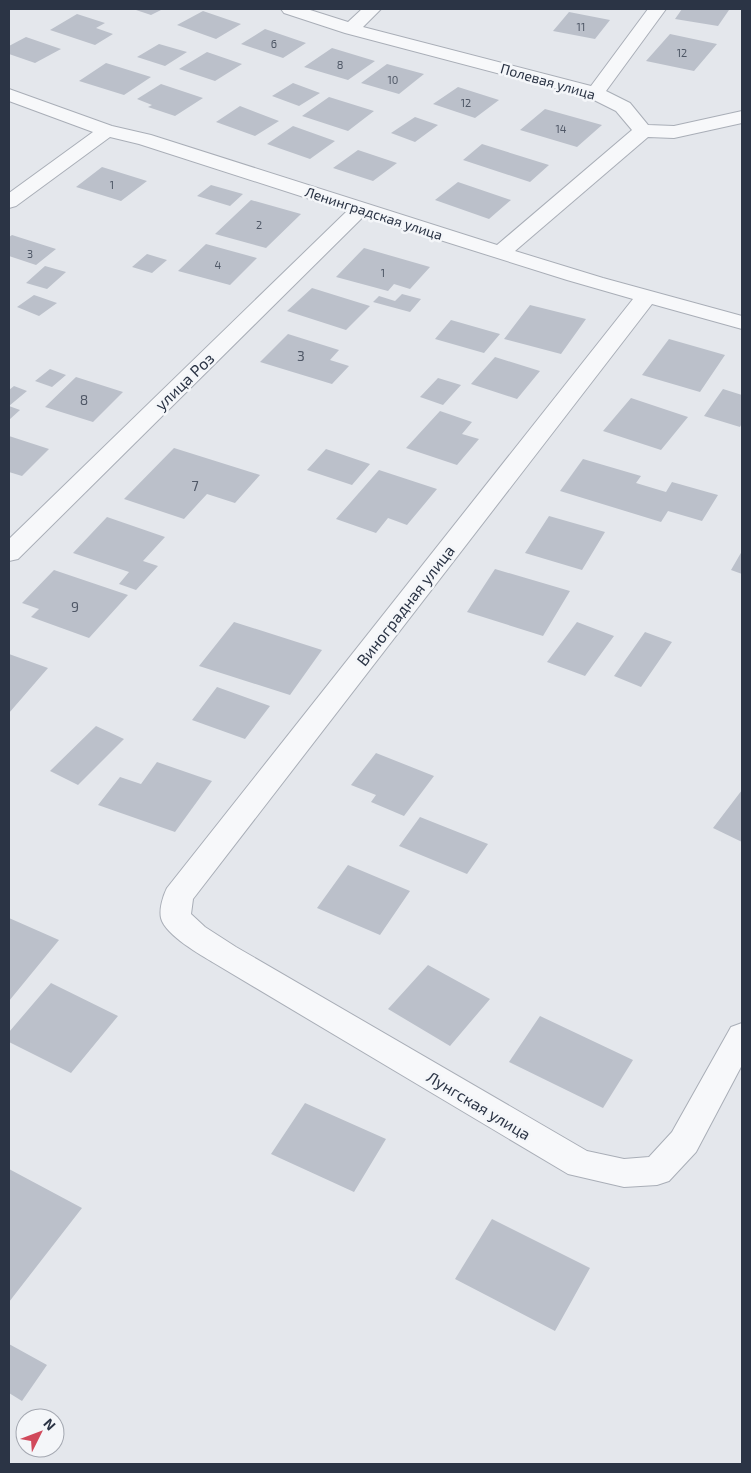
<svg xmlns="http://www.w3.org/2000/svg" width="751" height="1473" viewBox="0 0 751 1473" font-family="'Exo 2',sans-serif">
  <rect width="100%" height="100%" fill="#e4e7ec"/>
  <!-- building -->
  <path fill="#bbc0ca" d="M 133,9 L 163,9 L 151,15 Z
    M 682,9 L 723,9 L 729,10 L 718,26 L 675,19 Z
    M 203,11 L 241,24 L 216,39 L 177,25 Z
    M 569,12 L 610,20 L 595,39 L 553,31 Z
    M 77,14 L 105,23 L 96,28 L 113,34 L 95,45 L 50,30 Z
    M 265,29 L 306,43 L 283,58 L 241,44 Z
    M 670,34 L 717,44 L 694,71 L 646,61 Z
    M 26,37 L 61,49 L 35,63 L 9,54 L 9,46 Z
    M 159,44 L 187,52 L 165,66 L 137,57 Z
    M 332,48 L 375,61 L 348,80 L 304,67 Z
    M 207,52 L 242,64 L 215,81 L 179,69 Z
    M 106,63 L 151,77 L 124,95 L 79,81 Z
    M 387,64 L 424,74 L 399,94 L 361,83 Z
    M 293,83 L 320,93 L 299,106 L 272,96 Z
    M 161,84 L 203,98 L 175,116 L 148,107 L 152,105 L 137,99 Z
    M 458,87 L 499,100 L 475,118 L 433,104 Z
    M 329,97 L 374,111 L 348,131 L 302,116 Z
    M 240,106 L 279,121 L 255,136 L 216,122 Z
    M 545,109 L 602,125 L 577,147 L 520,130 Z
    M 415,117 L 438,125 L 415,142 L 391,133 Z
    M 293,126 L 335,141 L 310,159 L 267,144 Z
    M 482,144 L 549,165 L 530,182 L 463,160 Z
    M 358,150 L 397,163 L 373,181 L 333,168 Z
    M 102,167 L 147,181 L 121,201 L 76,187 Z
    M 458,182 L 511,200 L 489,219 L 435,200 Z
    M 211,185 L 243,194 L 230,206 L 197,196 Z
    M 251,200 L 301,214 L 266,248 L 215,234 Z
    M 12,235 L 56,249 L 36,265 L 9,256 L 9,237 Z
    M 206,244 L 257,258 L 230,285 L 178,271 Z
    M 364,248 L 430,267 L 410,289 L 394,284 L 388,291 L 336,277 Z
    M 147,254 L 167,260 L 152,273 L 132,267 Z
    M 45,266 L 66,272 L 47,289 L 26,283 Z
    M 312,288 L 370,306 L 346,330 L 287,311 Z
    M 402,294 L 421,299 L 410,312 L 373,302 L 379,296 L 395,301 Z
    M 34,295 L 57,303 L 39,316 L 17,307 Z
    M 530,305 L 586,319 L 561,354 L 504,339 Z
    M 451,320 L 500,334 L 484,353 L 435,339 Z
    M 288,334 L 339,350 L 330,360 L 349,366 L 332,384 L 260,362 Z
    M 669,339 L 725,355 L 700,392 L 642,375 Z
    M 495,357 L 540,371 L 517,399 L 471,384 Z
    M 50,369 L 66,375 L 52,387 L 35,381 Z
    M 76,377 L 123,392 L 93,422 L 45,407 Z
    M 438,378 L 461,385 L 443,405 L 420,397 Z
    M 14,386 L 27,391 L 9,406 L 9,390 Z
    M 723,389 L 742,395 L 742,423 L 740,427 L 704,416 Z
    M 631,398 L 688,417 L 661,450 L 603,431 Z
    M 9,406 L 20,410 L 9,420 Z
    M 440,411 L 472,422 L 462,434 L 479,439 L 457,465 L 406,448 Z
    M 9,436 L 49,449 L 22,476 L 9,472 Z
    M 174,448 L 260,475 L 235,503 L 207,494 L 184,519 L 124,499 Z
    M 326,449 L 370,464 L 352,485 L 307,470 Z
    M 583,459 L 641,476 L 636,483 L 666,492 L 672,482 L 718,495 L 702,521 L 668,511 L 661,522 L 560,491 Z
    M 379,470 L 437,489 L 407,525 L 388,518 L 376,533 L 336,519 Z
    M 549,516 L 605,532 L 582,570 L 525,553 Z
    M 107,517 L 165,537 L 143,561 L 158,566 L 136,590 L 119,584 L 129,572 L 73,553 Z
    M 742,551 L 742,574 L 731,570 Z
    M 495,569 L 570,591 L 543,636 L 467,612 Z
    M 54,570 L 128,595 L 89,638 L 31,617 L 39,609 L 22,603 Z
    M 234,622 L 322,650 L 290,695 L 199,666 Z
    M 577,622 L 614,636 L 585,676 L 547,662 Z
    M 645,632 L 672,642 L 641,687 L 614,676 Z
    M 9,654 L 48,668 L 9,713 Z
    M 217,687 L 270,706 L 245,739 L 192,720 Z
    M 96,726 L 124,739 L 78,785 L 50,771 Z
    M 376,753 L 434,776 L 404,816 L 371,802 L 376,795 L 351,785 Z
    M 157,762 L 212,781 L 175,832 L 98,805 L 120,777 L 141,784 Z
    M 742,790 L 742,842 L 713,828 Z
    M 420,817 L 488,844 L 467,874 L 399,846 Z
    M 348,865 L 410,891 L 380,935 L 317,908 Z
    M 9,918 L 59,940 L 9,1001 Z
    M 428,965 L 490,999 L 450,1046 L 388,1009 Z
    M 51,983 L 118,1016 L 71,1073 L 9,1042 L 9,1032 Z
    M 540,1016 L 633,1060 L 603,1108 L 509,1062 Z
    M 305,1103 L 386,1139 L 354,1192 L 271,1154 Z
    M 9,1169 L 82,1208 L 9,1302 Z
    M 492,1219 L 590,1268 L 555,1331 L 455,1279 Z
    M 9,1344 L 47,1365 L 22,1401 L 9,1393 Z"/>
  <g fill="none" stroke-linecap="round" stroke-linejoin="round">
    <!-- minor casing -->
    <g stroke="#a9aeb7" stroke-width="2">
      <path id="minor" d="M 281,9 L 307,9 L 348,22 L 362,9 L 381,9 L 363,27 L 591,86 L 648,9 L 666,9 L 606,91 L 630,103 L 648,125 L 674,126 L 742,111 L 742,123 L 674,138 L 648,137 L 515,251 L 603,278 L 742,316 L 742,329 L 652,304 L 193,899 L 191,914 L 205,927 L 236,947 L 587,1151 L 624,1159 L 649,1157 L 672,1132 L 731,1027 L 742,1023 L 742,1065 L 696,1152 L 669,1181 L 657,1185 L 624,1187 L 568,1174 L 214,963 C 201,955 165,935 161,918 C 159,909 163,896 167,888 L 633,299 L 567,280 L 364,216 L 18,559 L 9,561 L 9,539 L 347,211 L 139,144 L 110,137 L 16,206 L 9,208 L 9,193 L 93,132 L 9,101 L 9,89 L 112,126 L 151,135 L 497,245 L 632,130 L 616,111 L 588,97 L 345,33 L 284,13 Z"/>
    </g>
    <!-- minor -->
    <use href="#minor" fill="#f7f8fa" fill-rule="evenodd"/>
  </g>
  <g text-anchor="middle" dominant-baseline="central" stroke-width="5" stroke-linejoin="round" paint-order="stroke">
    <!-- far-number labels -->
    <g font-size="11" fill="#4f5766">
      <text x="581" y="26">11</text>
      <text x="274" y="43">6</text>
      <text x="682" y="52">12</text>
      <text x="340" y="64">8</text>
      <text x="393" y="79">10</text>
      <text x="466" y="102">12</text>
      <text x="561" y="128">14</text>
      <text x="112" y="184">1</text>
      <text x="259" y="224">2</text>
      <text x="30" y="253">3</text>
      <text x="218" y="264">4</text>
      <text x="383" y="272">1</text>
    </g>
    <!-- far-street labels -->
    <g font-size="14" fill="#2b3445" stroke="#f4f6f9">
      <text transform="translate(548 81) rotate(16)">Полевая улица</text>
      <text transform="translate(374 213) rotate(18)">Ленинградская улица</text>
    </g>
    <!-- number labels -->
    <g font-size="14" fill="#4f5766">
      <text x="301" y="355">3</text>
      <text x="84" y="399">8</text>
      <text x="195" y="485">7</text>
      <text x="75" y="606">9</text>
    </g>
    <!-- street labels -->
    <g font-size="16" fill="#2b3445" stroke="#f4f6f9">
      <text transform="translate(184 381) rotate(-44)">улица Роз</text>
      <text transform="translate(405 605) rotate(-52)">Виноградная улица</text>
      <text transform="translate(479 1105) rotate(31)">Лунгская улица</text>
    </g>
  </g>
  <!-- border -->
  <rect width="751" height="1473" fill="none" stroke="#2b3445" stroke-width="20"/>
  <!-- north arrow -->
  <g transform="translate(40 1433) rotate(48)"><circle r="24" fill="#f4f6f9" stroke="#a4a8b1"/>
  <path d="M0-4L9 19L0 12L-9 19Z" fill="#d1495b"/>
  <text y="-8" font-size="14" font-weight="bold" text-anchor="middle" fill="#2b3445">N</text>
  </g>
</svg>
